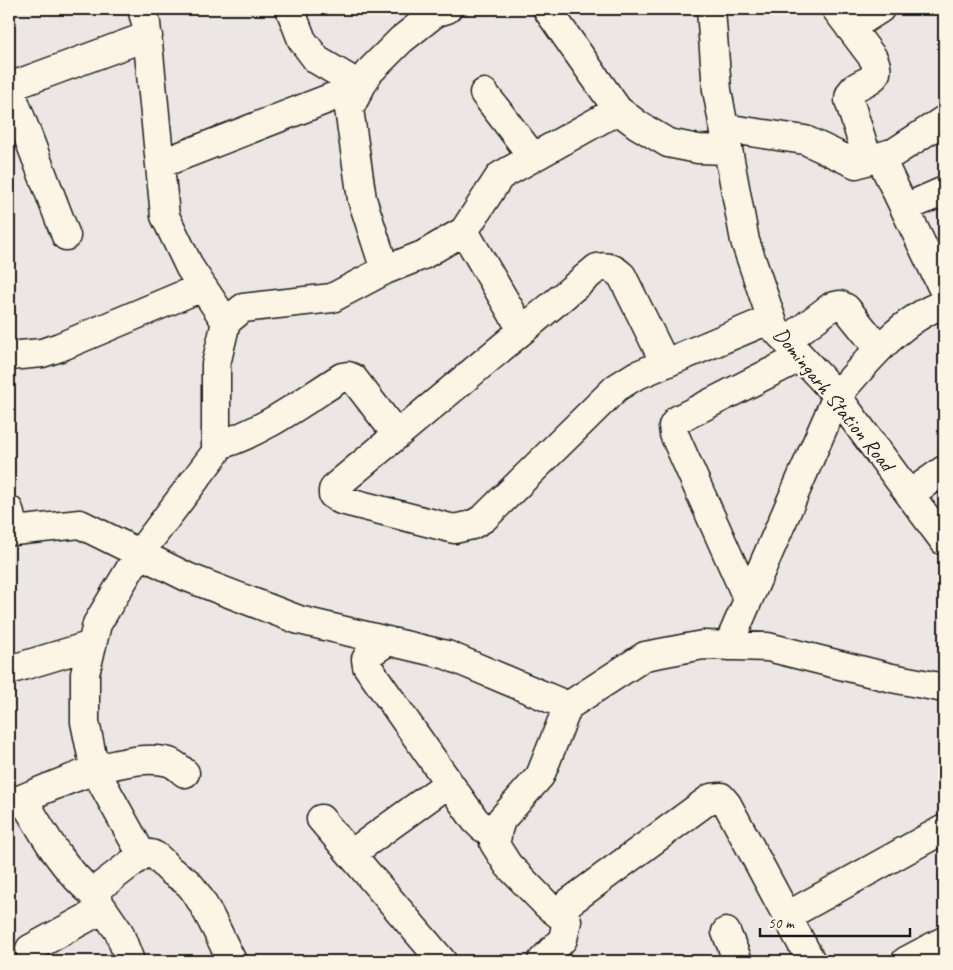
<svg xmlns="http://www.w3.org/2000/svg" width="953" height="970" viewBox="0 0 953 970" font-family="Caveat,sans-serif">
  <rect width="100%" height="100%" fill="#ece7e4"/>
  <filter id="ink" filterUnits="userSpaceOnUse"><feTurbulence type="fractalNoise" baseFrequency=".02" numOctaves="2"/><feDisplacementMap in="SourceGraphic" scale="10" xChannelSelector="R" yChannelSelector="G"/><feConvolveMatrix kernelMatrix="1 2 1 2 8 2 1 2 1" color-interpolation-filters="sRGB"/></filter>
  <g filter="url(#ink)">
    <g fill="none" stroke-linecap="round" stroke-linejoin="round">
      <!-- minor casing -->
      <g stroke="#1c1c1c" stroke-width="31">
        <path id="minor" d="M 142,9 L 146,23 L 165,216 L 190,268 L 226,322
          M 290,9 L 302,40 L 317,60 L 361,86
          M 447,9 L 435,13 L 401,40 L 368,73 L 349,109 L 362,199 L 385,270 L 423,255 L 464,231 L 500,176 L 618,110
          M 547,9 L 618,110 L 638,125 L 668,143 L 698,149 L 728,150
          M 711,9 L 717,90 L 745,241 L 775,329 L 833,391 L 944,541
          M 836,9 L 873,58 C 888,88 849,77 849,100 L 868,160
          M 850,28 L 880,9
          M 9,87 L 66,236
          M 9,87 L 148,36
          M 484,93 L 533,157
          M 724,128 L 805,140 L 856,164 L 895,152 L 944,120
          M 880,157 L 944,291
          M 160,164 L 361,86
          M 905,208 L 944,191
          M 464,231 L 522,330
          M 786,341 L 831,307 L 840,305 L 846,308 L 879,349
          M 9,356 L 42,353 L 60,347 L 202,287
          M 665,363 L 622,276 C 614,268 608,266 597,268 L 336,486 L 333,490 L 333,495 L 341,500 L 454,529 L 472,525 L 484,518 L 616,388 L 635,376 L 771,319
          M 216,446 C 262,433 302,402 342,377 L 348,376 L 353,378 L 397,435
          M 910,494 L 944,470
          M 9,510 L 14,531 L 80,524 L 187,577 L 299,620 L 447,655 L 568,706 L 645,656 L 703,645 L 768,647 L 892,678 L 944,688
          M 748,600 L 674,434 L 673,426 L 677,420 L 801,357
          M 388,641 L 370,653 L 366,659 L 367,666 L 475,820 L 482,827 L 497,836
          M 728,646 L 837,396 C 865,363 902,318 944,304
          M 9,670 L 92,645
          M 23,799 C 44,834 60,865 92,893
          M 9,804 C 50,788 126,750 169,762 C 175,764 180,769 185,773
          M 321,819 L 442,961
          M 351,854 L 449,783
          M 142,855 C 156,850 161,862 170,870 C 176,875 183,878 189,884 C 204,900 221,940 232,961
          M 556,912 L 711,798 L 721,797 L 727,804 L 811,961
          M 787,916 L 944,829
          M 726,932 L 738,961
          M 30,949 L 103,909
          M 130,961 L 119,932 L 92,893 L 142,855 L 95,770 L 85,722 L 85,674 L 97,624 L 139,554 L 216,452 L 216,364 L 226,322 L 243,308 L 332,298 L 385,270
          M 542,961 L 563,939 L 567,921 L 547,905 L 508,865 L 494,843 L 501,820 L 540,776 L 568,706
          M 906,961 L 944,941"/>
      </g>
      <!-- minor -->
      <use href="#minor" stroke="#fcf5e5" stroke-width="28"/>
    </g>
  </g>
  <g text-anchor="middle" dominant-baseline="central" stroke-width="4.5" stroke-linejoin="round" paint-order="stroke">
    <!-- street labels -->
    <g font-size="21" fill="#1c1c1c" stroke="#fcf5e5">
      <text transform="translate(834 399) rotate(51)">Domingarh Station Road</text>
    </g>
  </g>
  <!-- margin -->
  <rect width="953" height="970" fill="none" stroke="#fcf5e5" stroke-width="30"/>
  <rect x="15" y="15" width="923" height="940" fill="none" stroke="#1c1c1c" stroke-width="2" filter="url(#ink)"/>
  <!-- scale -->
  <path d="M760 928v8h150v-8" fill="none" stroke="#1c1c1c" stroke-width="2.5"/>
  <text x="768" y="928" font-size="15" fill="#1c1c1c" stroke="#fcf5e5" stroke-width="4" paint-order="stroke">50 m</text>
</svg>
